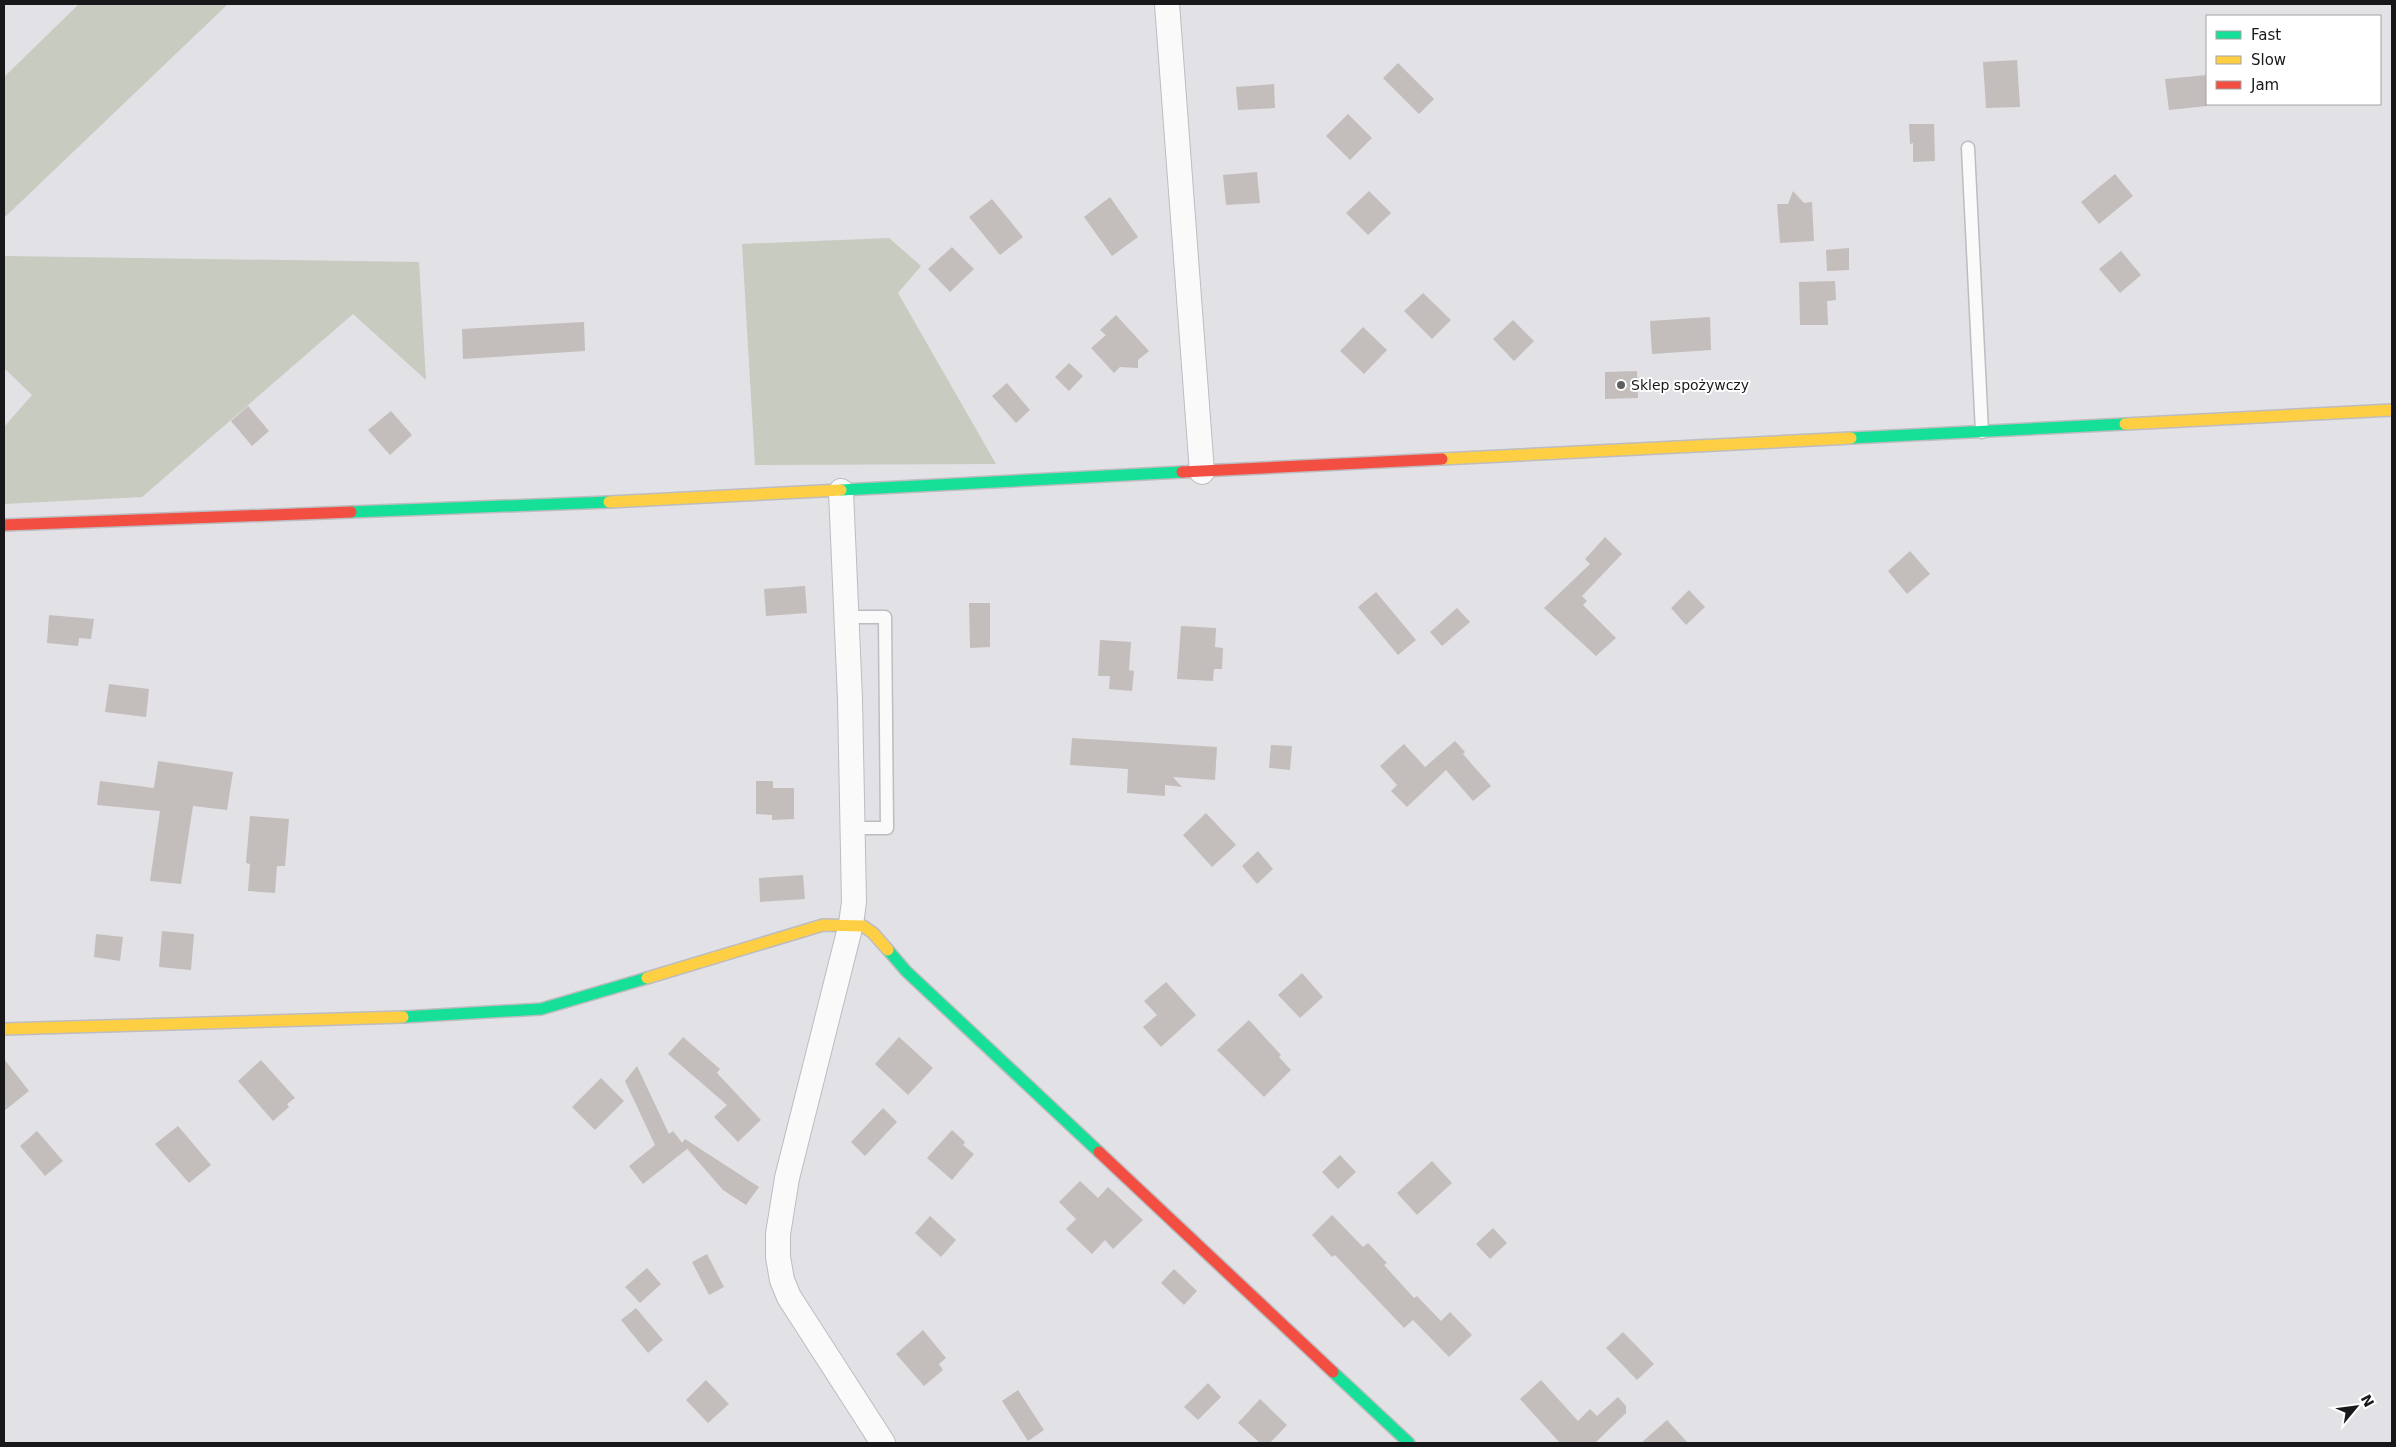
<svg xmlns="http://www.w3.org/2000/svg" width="2396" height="1447" viewBox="0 0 2396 1447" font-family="'DejaVu Sans',sans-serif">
  <rect width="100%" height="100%" fill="#e2e1e6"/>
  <!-- green -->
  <path fill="#c7cbc0" d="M 79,4 L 228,4 L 4,218 L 4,77 Z
    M 889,238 L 921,266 L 898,293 L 996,464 L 755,465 L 742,244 Z
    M 4,256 L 419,262 L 426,380 L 353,314 L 142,497 L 4,504 L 4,427 L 32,395 L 4,368 Z"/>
  <!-- building -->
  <path fill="#c3bebb" d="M 2017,60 L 2020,107 L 1986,108 L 1983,62 Z
    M 1398,63 L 1434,99 L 1419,114 L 1383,78 Z
    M 2207,75 L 2207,106 L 2169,110 L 2165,79 Z
    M 1274,84 L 1275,108 L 1238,110 L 1236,87 Z
    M 1348,114 L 1372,138 L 1350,160 L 1326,136 Z
    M 1909,124 L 1934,124 L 1935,161 L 1913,162 L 1913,143 L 1910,144 Z
    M 1257,172 L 1260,203 L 1226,205 L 1223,175 Z
    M 2115,174 L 2133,196 L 2099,224 L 2081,202 Z
    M 1369,191 L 1391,213 L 1368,235 L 1346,213 Z
    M 1793,191 L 1804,203 L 1812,202 L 1814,241 L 1780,243 L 1777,204 L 1788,204 Z
    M 1110,197 L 1138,237 L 1112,256 L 1084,217 Z
    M 992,199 L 1023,237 L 1000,255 L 969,217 Z
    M 952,247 L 974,269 L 950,292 L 928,269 Z
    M 1849,248 L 1849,270 L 1827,271 L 1826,250 Z
    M 2121,251 L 2141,275 L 2120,293 L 2099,269 Z
    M 1835,281 L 1836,300 L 1827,301 L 1828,325 L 1800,325 L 1799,282 Z
    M 1423,293 L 1451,320 L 1432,339 L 1404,311 Z
    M 1116,315 L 1149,351 L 1138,360 L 1138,368 L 1120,367 L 1114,373 L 1091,348 L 1106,335 L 1100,330 Z
    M 1710,317 L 1711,350 L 1652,354 L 1650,321 Z
    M 1513,320 L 1534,341 L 1514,361 L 1493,339 Z
    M 584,322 L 585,351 L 463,359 L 462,329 Z
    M 1363,327 L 1387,350 L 1364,374 L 1340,351 Z
    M 1069,363 L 1083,376 L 1069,391 L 1055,377 Z
    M 1637,371 L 1638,398 L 1605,399 L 1605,372 Z
    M 1007,383 L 1030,410 L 1016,423 L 992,396 Z
    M 248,406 L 269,431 L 252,446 L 231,421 Z
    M 391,411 L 412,435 L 390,455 L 368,430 Z
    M 1605,537 L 1622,554 L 1582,596 L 1587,601 L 1583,605 L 1616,638 L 1596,656 L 1544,608 L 1590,564 L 1585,559 Z
    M 1910,551 L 1930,574 L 1907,594 L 1888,571 Z
    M 805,586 L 807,613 L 766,616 L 764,589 Z
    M 1689,590 L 1705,607 L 1686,625 L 1671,608 Z
    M 1376,592 L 1416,640 L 1398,655 L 1358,607 Z
    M 969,603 L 990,603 L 990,647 L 970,648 Z
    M 1457,608 L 1470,622 L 1442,646 L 1430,632 Z
    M 49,615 L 94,619 L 91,639 L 79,638 L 78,646 L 47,643 Z
    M 1181,626 L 1216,628 L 1215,647 L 1223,648 L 1222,669 L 1214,669 L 1213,681 L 1177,679 Z
    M 1100,640 L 1131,642 L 1129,670 L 1134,671 L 1132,691 L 1109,689 L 1110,676 L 1098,676 Z
    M 109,684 L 149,689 L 146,717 L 105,712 Z
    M 1072,738 L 1217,747 L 1215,780 L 1173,777 L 1182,787 L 1165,785 L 1165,796 L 1127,793 L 1128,769 L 1070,765 Z
    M 1455,741 L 1465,752 L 1463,754 L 1491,786 L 1473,801 L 1446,770 L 1407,807 L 1391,791 L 1397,785 L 1380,766 L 1404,744 L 1425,767 Z
    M 1271,745 L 1292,746 L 1290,770 L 1269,768 Z
    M 158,761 L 233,772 L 227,810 L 193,806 L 181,884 L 150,881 L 160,811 L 97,805 L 100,781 L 154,788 Z
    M 756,781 L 773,781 L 773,788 L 794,788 L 794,819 L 772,820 L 772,815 L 756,814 Z
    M 1206,813 L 1236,845 L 1212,867 L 1183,835 Z
    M 250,816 L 289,819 L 285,866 L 277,866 L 275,893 L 248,891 L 250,864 L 246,863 Z
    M 1258,851 L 1273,869 L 1257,884 L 1242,866 Z
    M 803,875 L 805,899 L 760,902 L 759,878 Z
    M 162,931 L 194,934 L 191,970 L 159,967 Z
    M 96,934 L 123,937 L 120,961 L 94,957 Z
    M 1302,973 L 1323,997 L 1300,1018 L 1278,995 Z
    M 1166,982 L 1196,1015 L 1161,1047 L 1143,1027 L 1157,1015 L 1144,1001 Z
    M 1249,1020 L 1281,1055 L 1279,1057 L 1291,1070 L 1264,1097 L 1217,1050 Z
    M 683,1037 L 720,1069 L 717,1073 L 761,1120 L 738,1142 L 714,1117 L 727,1105 L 668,1054 Z
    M 899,1037 L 933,1068 L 908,1095 L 875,1064 Z
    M 4,1059 L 29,1091 L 4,1111 Z
    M 261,1060 L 295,1098 L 287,1104 L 289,1107 L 273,1121 L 238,1081 Z
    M 637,1066 L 669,1134 L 673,1131 L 687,1149 L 643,1184 L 629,1166 L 655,1145 L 625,1081 Z
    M 601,1078 L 624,1101 L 595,1130 L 572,1107 Z
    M 883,1108 L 897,1122 L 865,1156 L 851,1142 Z
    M 178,1126 L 211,1165 L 189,1183 L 155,1144 Z
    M 952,1130 L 965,1142 L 963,1145 L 974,1154 L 952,1180 L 927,1158 Z
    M 37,1131 L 63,1161 L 45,1176 L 20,1146 Z
    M 685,1139 L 759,1187 L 746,1205 L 723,1190 L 682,1143 Z
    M 1340,1155 L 1356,1172 L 1338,1189 L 1322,1172 Z
    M 1432,1161 L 1452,1183 L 1417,1215 L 1397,1193 Z
    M 1080,1181 L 1098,1198 L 1108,1187 L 1143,1220 L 1113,1249 L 1105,1240 L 1092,1254 L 1066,1229 L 1076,1219 L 1059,1202 Z
    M 1332,1215 L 1363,1247 L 1368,1243 L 1387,1263 L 1384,1265 L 1414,1298 L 1417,1296 L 1441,1321 L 1450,1312 L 1472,1335 L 1449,1357 L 1413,1320 L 1404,1328 L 1335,1255 L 1332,1257 L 1312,1235 Z
    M 930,1216 L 956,1240 L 941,1257 L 915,1233 Z
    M 1493,1228 L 1507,1243 L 1490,1259 L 1476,1244 Z
    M 707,1254 L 724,1287 L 709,1295 L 692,1262 Z
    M 647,1268 L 661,1284 L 640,1303 L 625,1287 Z
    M 1174,1269 L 1197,1291 L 1184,1305 L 1161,1283 Z
    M 636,1308 L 663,1340 L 648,1353 L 621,1320 Z
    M 923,1330 L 946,1358 L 939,1364 L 943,1370 L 924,1386 L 896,1354 Z
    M 1623,1332 L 1654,1364 L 1637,1380 L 1606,1348 Z
    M 706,1380 L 729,1404 L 708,1423 L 686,1400 Z
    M 1541,1380 L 1578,1421 L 1590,1409 L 1597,1416 L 1618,1397 L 1626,1406 L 1626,1413 L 1595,1443 L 1560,1443 L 1520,1399 Z
    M 1208,1383 L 1221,1397 L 1198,1420 L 1184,1407 Z
    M 1018,1390 L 1044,1430 L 1028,1441 L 1002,1401 Z
    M 1260,1399 L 1287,1425 L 1270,1443 L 1260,1443 L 1238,1423 Z
    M 1667,1420 L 1688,1443 L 1641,1443 Z"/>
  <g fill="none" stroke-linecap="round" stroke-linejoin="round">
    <!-- lane casing -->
    <g stroke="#bdbcc0" stroke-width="15">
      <path id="lane" d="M 1968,148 L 1982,432
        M 847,617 L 885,617 L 887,828 L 854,828"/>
    </g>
    <!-- street casing -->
    <g stroke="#bdbcc0" stroke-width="26">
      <path id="street" d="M 1167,4 L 1202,472
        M 841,491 L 850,699 L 854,902 L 851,924 L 787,1178 L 778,1234 L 778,1257 L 782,1280 L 789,1297 L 883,1443"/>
    </g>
    <!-- fast casing -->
    <g stroke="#bdbcc0" stroke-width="14">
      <path id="fast" d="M 1851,438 L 2125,424
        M 841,490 L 1182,472
        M 351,512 L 609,502
        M 888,950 L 906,971 L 1099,1152
        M 403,1017 L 541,1009 L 647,978
        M 1333,1372 L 1409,1443"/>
    </g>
    <!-- slow casing -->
    <g stroke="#bdbcc0" stroke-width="14">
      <path id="slow" d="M 2125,424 L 2392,410
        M 1442,459 L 1851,438
        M 609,502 L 841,490
        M 647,978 L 823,925 L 863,926 L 873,933 L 888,950
        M 4,1029 L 403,1017"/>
    </g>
    <!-- jam casing -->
    <g stroke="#bdbcc0" stroke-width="14">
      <path id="jam" d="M 1182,472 L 1442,459
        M 4,525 L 351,512
        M 1099,1152 L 1333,1372"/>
    </g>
    <!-- lane -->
    <use href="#lane" stroke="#fbfafb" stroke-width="12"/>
    <!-- street -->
    <use href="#street" stroke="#fbfafb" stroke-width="24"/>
    <!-- fast -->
    <use href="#fast" stroke="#16e098" stroke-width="11"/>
    <!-- slow -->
    <use href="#slow" stroke="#ffcf43" stroke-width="11"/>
    <!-- jam -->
    <use href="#jam" stroke="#f24e42" stroke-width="11"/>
  </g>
  <!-- markers -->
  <circle fill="#5f5e61" stroke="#fff" stroke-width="2" cx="1621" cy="385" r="5"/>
  <g text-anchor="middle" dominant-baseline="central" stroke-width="4" stroke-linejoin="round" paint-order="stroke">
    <!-- poi labels -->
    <g font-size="14" fill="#18171a" stroke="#fff" text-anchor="start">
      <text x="1631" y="385">Sklep spożywczy</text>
    </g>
  </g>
  <!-- border -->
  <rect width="2396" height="1447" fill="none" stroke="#18171a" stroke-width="10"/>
  <!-- legend -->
  <rect x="2206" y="15" width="175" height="90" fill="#ffffff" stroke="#a3a2a3"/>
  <rect x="2216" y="31" width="25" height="8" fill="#16e098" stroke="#a3a2a3"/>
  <text x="2251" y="40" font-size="15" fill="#18171a">Fast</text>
  <rect x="2216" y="56" width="25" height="8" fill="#ffcf43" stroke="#a3a2a3"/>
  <text x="2251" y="65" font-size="15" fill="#18171a">Slow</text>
  <rect x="2216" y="81" width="25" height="8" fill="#f24e42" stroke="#a3a2a3"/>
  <text x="2251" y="90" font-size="15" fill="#18171a">Jam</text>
  <!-- north arrow -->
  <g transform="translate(2356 1407) rotate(61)" stroke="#ffffff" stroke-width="4" paint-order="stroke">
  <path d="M0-4L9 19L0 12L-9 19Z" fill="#18171a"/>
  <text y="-8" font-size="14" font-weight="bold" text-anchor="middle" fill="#18171a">N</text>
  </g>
</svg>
